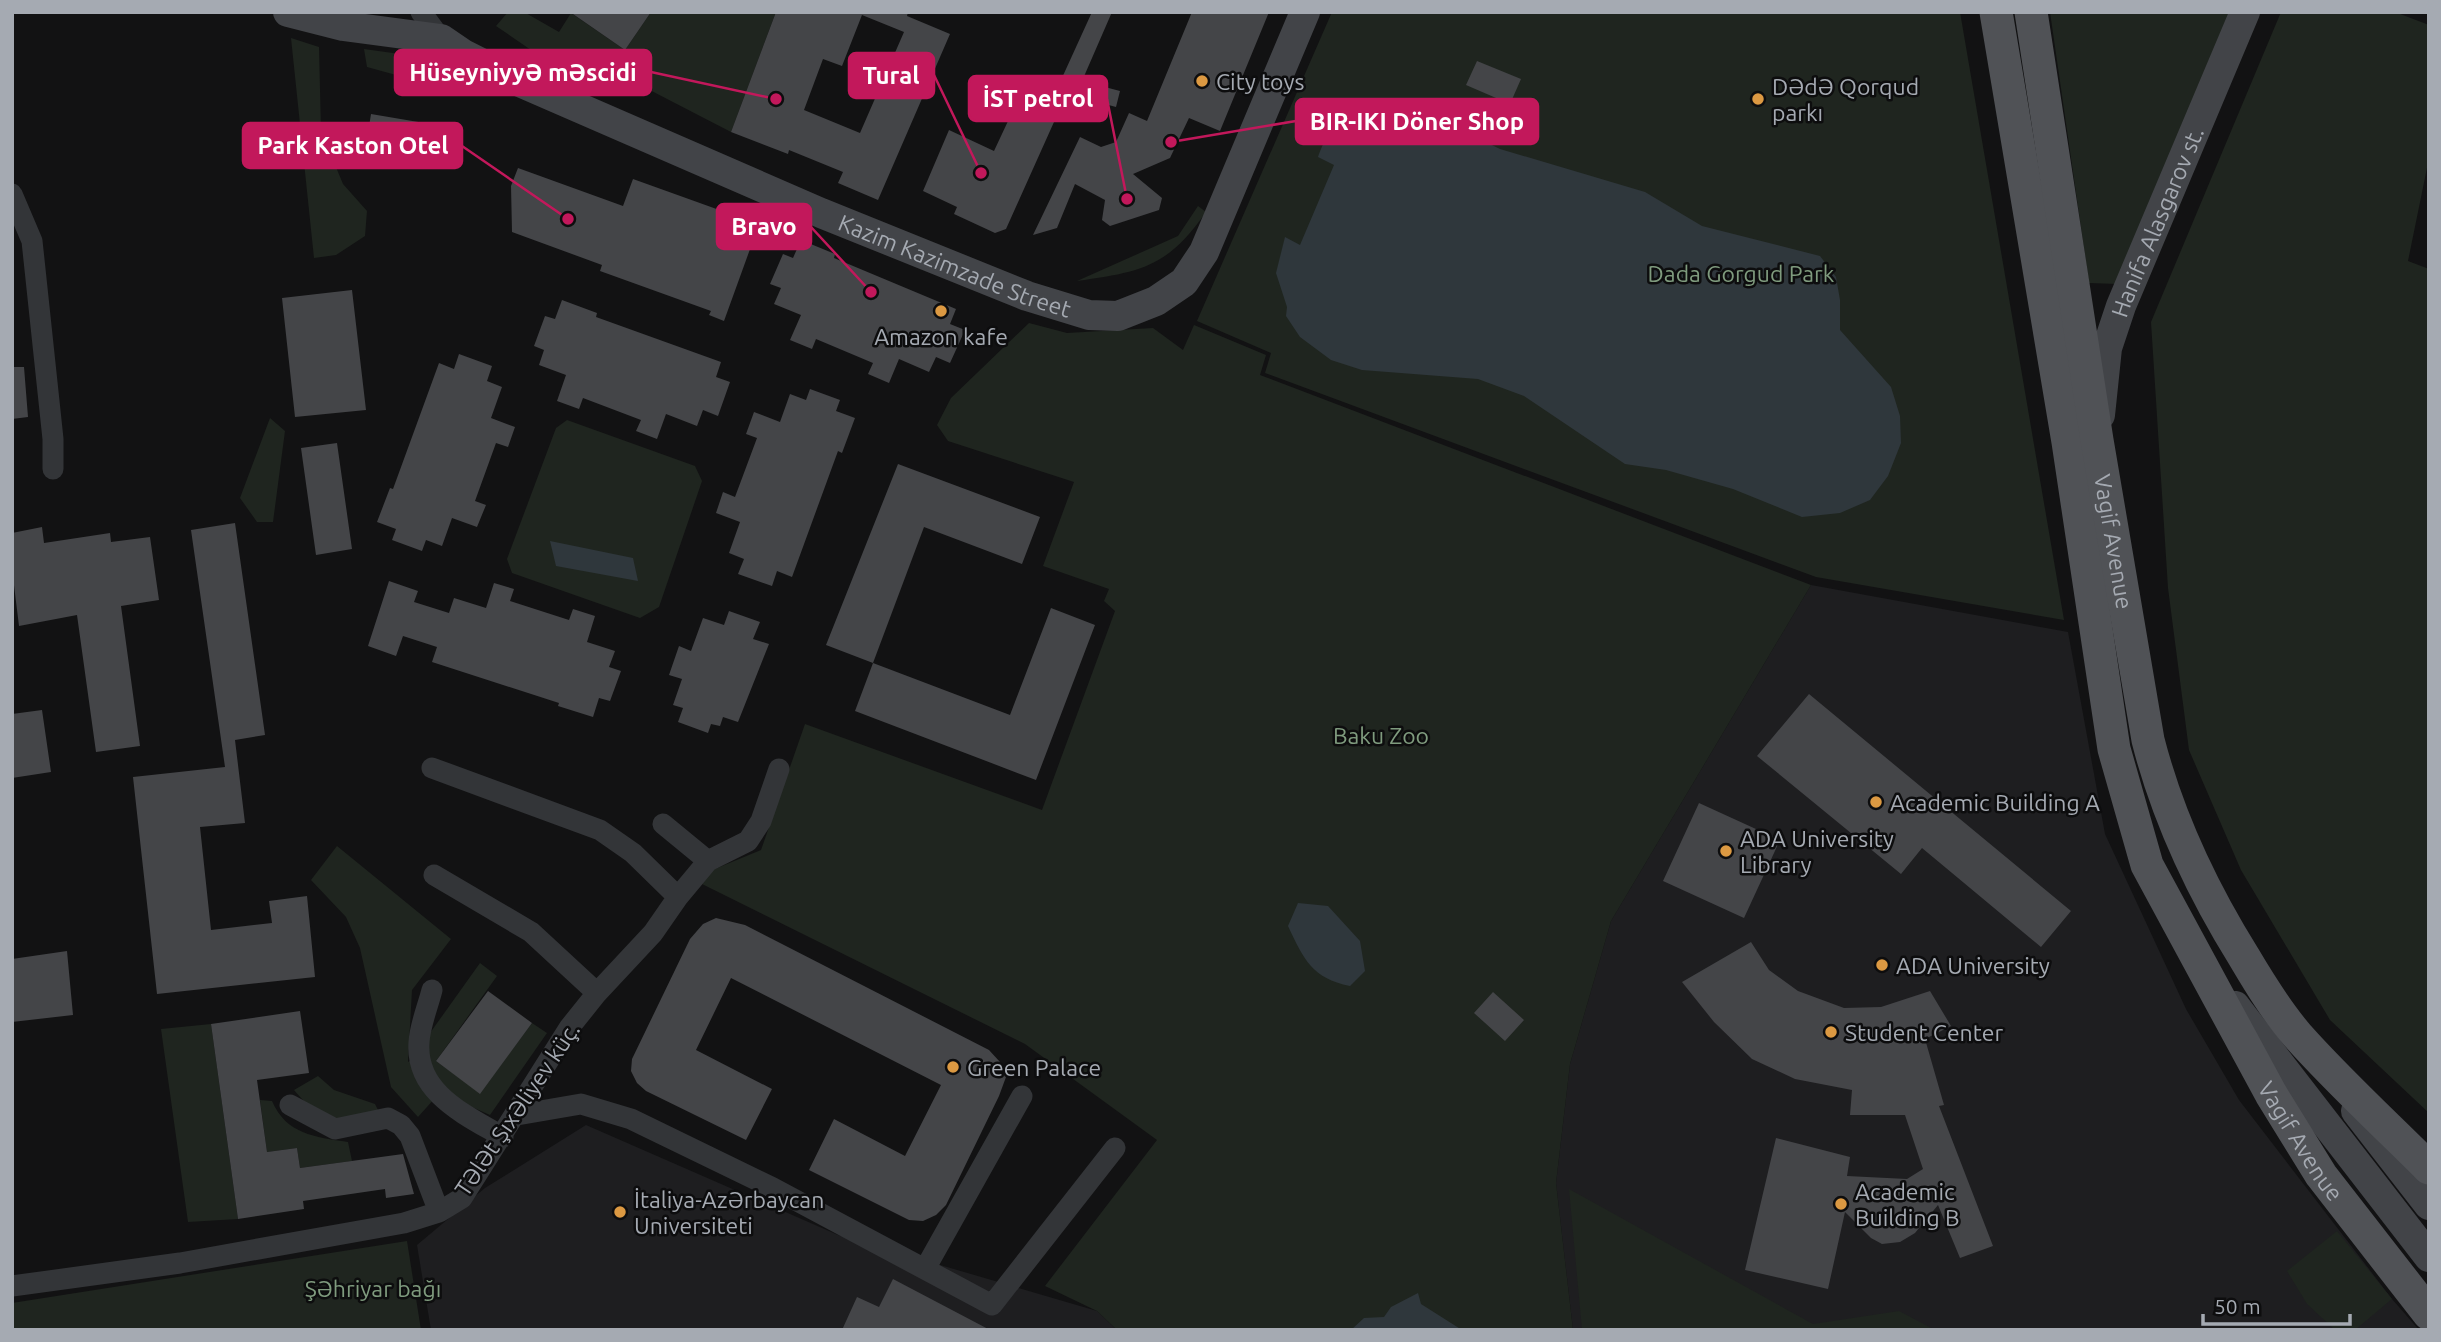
<svg xmlns="http://www.w3.org/2000/svg" width="2441" height="1342" viewBox="0 0 2441 1342" font-family="Ubuntu,sans-serif">
  <rect width="100%" height="100%" fill="#121213"/>
  <!-- built -->
  <path fill="#1e1e20" d="M 1811,585 L 2068,632 L 2105,834 L 2186,1009 L 2239,1100 L 2392,1299 L 2419,1330 L 1573,1330 L 1556,1183 L 1570,1064 L 1611,921 Z
    M 586,1125 L 838,1235 L 1097,1311 L 1117,1330 L 431,1330 L 417,1245 L 485,1188 Z"/>
  <!-- green -->
  <path fill="#1f251f" d="M 508,12 L 524,12 L 559,32 L 571,13 L 625,50 L 651,12 L 776,12 L 731,132 L 584,56 L 569,76 L 496,26 Z
    M 1332,12 L 1960,12 L 2064,620 L 1816,577 L 1265,373 L 1271,353 L 1197,321 Z
    M 2050,12 L 2230,12 L 2118,284 L 2089,283 Z
    M 2281,12 L 2395,12 L 2429,25 L 2429,158 L 2408,261 L 2429,269 L 2429,1113 L 2330,1020 L 2241,870 L 2189,750 L 2168,588 L 2151,322 Z
    M 291,38 L 319,47 L 321,131 L 343,184 L 367,211 L 365,236 L 336,255 L 314,258 Z
    M 364,49 L 407,55 L 469,80 L 465,94 L 367,67 Z
    M 1198,206 L 1206,212 C 1168,267 1141,272 1077,281 L 1178,236 Z
    M 1029,323 L 1067,333 L 1153,328 L 1183,350 L 1194,325 L 1266,355 L 1260,375 L 1811,585 L 1611,921 L 1570,1064 L 1556,1183 L 1573,1330 L 1117,1330 L 1097,1311 L 1045,1286 L 1157,1140 L 1025,1044 L 702,884 L 710,871 L 761,850 L 805,724 L 1042,810 L 1115,611 L 1104,601 L 1109,589 L 1043,566 L 1074,482 L 948,441 L 937,425 L 951,398 Z
    M 270,418 L 285,431 L 273,522 L 257,522 L 240,498 Z
    M 567,420 L 695,466 L 702,481 L 659,607 L 640,618 L 512,573 L 507,559 L 556,428 Z
    M 337,846 L 451,939 L 412,990 L 408,1062 L 426,1050 L 430,1033 L 480,963 L 497,976 L 436,1061 L 480,1093 L 532,1023 L 547,1033 L 490,1115 L 465,1104 L 444,1088 L 418,1117 L 391,1087 L 360,948 L 346,917 L 311,880 Z
    M 211,1024 L 238,1219 L 188,1222 L 161,1029 Z
    M 318,1076 L 334,1090 L 375,1104 L 381,1116 C 336,1122 325,1127 294,1090 Z
    M 260,1100 L 272,1101 C 286,1134 315,1137 348,1142 L 352,1161 L 300,1168 L 297,1148 L 267,1152 Z
    M 1569,1189 L 1813,1324 L 1899,1311 L 1935,1330 L 1582,1330 Z
    M 2337,1231 L 2392,1299 L 2355,1330 L 2335,1330 L 2307,1304 L 2287,1271 Z
    M 407,1241 L 421,1330 L 12,1330 L 12,1303 Z"/>
  <!-- water -->
  <path fill="#2f373c" d="M 1370,101 L 1408,104 L 1500,149 L 1645,192 L 1702,226 L 1820,256 L 1836,277 L 1840,300 L 1840,330 L 1891,387 L 1900,416 L 1901,443 L 1888,476 L 1870,500 L 1840,513 L 1802,517 L 1733,489 L 1666,470 L 1625,464 L 1524,396 L 1478,379 L 1362,370 L 1331,360 L 1300,337 L 1286,316 L 1287,307 L 1276,273 L 1285,237 L 1300,245 L 1334,165 L 1318,157 C 1322,145 1331,126 1342,119 C 1352,113 1365,111 1370,101 Z
    M 550,541 L 633,558 L 638,581 L 556,566 Z
    M 1298,903 L 1328,906 L 1360,941 L 1365,971 L 1350,986 C 1312,978 1304,960 1288,926 Z
    M 1418,1293 L 1421,1304 L 1462,1330 L 1351,1330 L 1364,1318 L 1384,1317 L 1391,1307 Z"/>
  <!-- building -->
  <path fill="#444548" fill-rule="evenodd" d="M 570,12 L 651,12 L 625,50 Z
    M 776,12 L 908,12 L 907,16 L 950,34 L 878,200 L 838,183 L 843,172 L 789,150 L 788,154 L 731,132 ZM 862,15 L 904,32 L 860,133 L 804,110 L 823,59 L 842,66 Z
    M 1092,12 L 1112,12 L 1082,81 L 1120,91 L 1116,107 L 1056,91 Z
    M 1192,12 L 1269,12 L 1220,131 L 1189,118 L 1170,158 L 1133,174 L 1162,198 L 1159,210 L 1110,226 L 1102,220 L 1105,200 L 1075,184 L 1057,228 L 1033,235 L 1080,137 L 1101,147 L 1116,142 L 1129,113 L 1147,121 Z
    M 1477,61 L 1521,79 L 1510,104 L 1466,85 Z
    M 1016,104 L 1054,122 L 1006,229 L 995,233 L 954,214 L 957,207 L 923,191 L 949,130 L 994,151 Z
    M 371,114 L 436,125 L 429,162 L 365,152 Z
    M 518,168 L 623,206 L 633,179 L 736,216 L 739,207 L 762,216 L 724,321 L 709,315 L 711,311 L 600,271 L 602,265 L 512,232 L 511,186 Z
    M 801,240 L 835,254 L 834,258 L 956,309 L 950,324 L 965,330 L 950,363 L 936,357 L 929,372 L 899,359 L 889,383 L 868,374 L 873,363 L 816,339 L 812,349 L 790,340 L 801,315 L 774,304 L 781,288 L 770,284 L 783,254 L 793,258 Z
    M 352,290 L 366,410 L 295,417 L 282,298 Z
    M 562,300 L 597,313 L 596,317 L 721,362 L 716,377 L 730,382 L 718,416 L 703,410 L 697,426 L 666,414 L 657,439 L 636,431 L 641,420 L 583,398 L 579,409 L 557,401 L 566,375 L 539,365 L 544,350 L 534,346 L 545,316 L 555,319 Z
    M 459,354 L 492,366 L 487,381 L 502,387 L 491,418 L 515,427 L 508,447 L 496,443 L 475,501 L 486,505 L 477,527 L 452,518 L 442,546 L 426,540 L 422,551 L 392,540 L 396,529 L 377,522 L 390,488 L 393,489 L 439,363 L 454,369 Z
    M 12,367 L 24,367 L 28,417 L 12,419 Z
    M 810,389 L 840,400 L 836,411 L 855,418 L 842,453 L 838,451 L 792,577 L 777,571 L 772,586 L 738,574 L 744,559 L 729,553 L 740,522 L 716,513 L 723,492 L 735,497 L 757,438 L 746,434 L 754,412 L 780,422 L 790,394 L 806,400 Z
    M 337,443 L 352,549 L 316,555 L 301,448 Z
    M 898,464 L 1040,517 L 1022,564 L 924,527 L 873,663 L 826,645 Z
    M 235,523 L 265,735 L 235,740 L 245,823 L 200,827 L 211,930 L 272,923 L 269,901 L 307,896 L 315,977 L 157,994 L 133,777 L 225,767 L 191,530 Z
    M 42,527 L 44,543 L 110,533 L 111,542 L 150,537 L 159,600 L 121,606 L 140,746 L 96,752 L 77,615 L 19,626 L 12,569 L 12,533 Z
    M 389,581 L 418,591 L 414,602 L 449,613 L 454,598 L 486,608 L 494,583 L 514,589 L 510,601 L 569,620 L 573,609 L 595,616 L 587,642 L 615,651 L 609,667 L 621,671 L 610,701 L 599,698 L 593,717 L 558,706 L 559,703 L 432,662 L 437,647 L 403,636 L 396,656 L 368,646 Z
    M 1051,608 L 1095,625 L 1036,780 L 855,711 L 873,663 L 1010,715 Z
    M 729,611 L 760,622 L 753,639 L 769,644 L 738,722 L 723,717 L 720,726 L 711,724 L 708,733 L 678,722 L 683,708 L 673,705 L 682,679 L 669,675 L 679,646 L 691,651 L 703,618 L 724,625 Z
    M 1809,694 L 2071,911 L 2041,947 L 1922,848 L 1901,874 L 1757,756 Z
    M 42,710 L 51,772 L 12,778 L 12,714 Z
    M 1699,803 L 1780,840 L 1744,918 L 1663,881 Z
    M 716,918 L 745,925 L 989,1050 L 1000,1062 L 1006,1077 L 999,1096 L 946,1205 L 936,1215 L 923,1221 L 909,1220 L 809,1170 L 834,1119 L 905,1156 L 941,1085 L 731,978 L 696,1050 L 772,1089 L 746,1140 L 646,1091 L 637,1083 L 631,1071 L 632,1059 L 690,939 L 703,924 Z
    M 1751,942 L 1769,970 L 1798,991 L 1844,1008 L 1881,1007 L 1930,991 L 1951,1026 L 1925,1039 L 1944,1105 L 1939,1106 L 1993,1246 L 1960,1258 L 1938,1205 L 1915,1233 L 1900,1242 L 1882,1244 L 1871,1238 L 1845,1212 L 1828,1289 L 1745,1270 L 1776,1138 L 1850,1157 L 1847,1176 L 1907,1179 L 1923,1169 L 1905,1115 L 1850,1115 L 1852,1090 L 1795,1079 L 1752,1059 L 1714,1022 L 1682,982 Z
    M 67,951 L 73,1015 L 12,1022 L 12,959 Z
    M 488,991 L 532,1023 L 480,1094 L 436,1061 Z
    M 1493,992 L 1524,1020 L 1505,1041 L 1474,1013 Z
    M 300,1011 L 309,1073 L 257,1080 L 267,1152 L 297,1148 L 300,1168 L 403,1154 L 414,1194 L 386,1198 L 385,1189 L 303,1201 L 304,1209 L 238,1219 L 211,1024 Z
    M 893,1279 L 990,1330 L 842,1330 L 857,1297 L 879,1307 Z"/>
  <g fill="none" stroke-linecap="round" stroke-linejoin="round">
    <!-- street -->
    <path stroke="#333538" stroke-width="21" d="M 421,12 L 441,39
      M 12,194 L 32,241 L 53,439 L 53,469
      M 432,768 L 600,830 L 633,853 L 678,897
      M 663,824 L 708,861
      M 434,875 L 531,932 L 597,993
      M 432,990 C 428,1006 420,1025 419,1042 C 415,1093 466,1115 503,1137
      M 290,1105 L 335,1129 L 388,1118 L 401,1125 L 410,1136 L 439,1212
      M 517,1115 L 581,1104 L 631,1119 L 773,1188 L 992,1305 L 1115,1148
      M 925,1269 L 1022,1096
      M 12,1286 L 180,1263 L 404,1223 L 439,1212 L 462,1198 L 569,1028 L 597,993 L 653,933 L 678,897 L 708,861 L 748,841 L 761,821 L 779,769"/>
    <!-- secondary -->
    <g stroke="#424448" stroke-width="30">
      <path id="s1" d="M 288,12 L 343,26 L 441,39 L 463,54 L 513,79 L 821,213 L 1027,296 L 1089,315 L 1118,316 L 1156,301 L 1184,282 L 1204,252 L 1305,12"/>
      <path id="s2" d="M 2100,415 L 2107,348 L 2121,306 L 2245,12"/>
      <path d="M 2235,1006 L 2429,1257"/>
      <path d="M 2356,1111 L 2429,1205"/>
    </g>
    <!-- primary -->
    <g stroke="#505256" stroke-width="33">
      <path id="s3" d="M 1996,12 L 2068,442 L 2114,749 L 2147,865 L 2271,1094 L 2321,1175 L 2429,1314"/>
      <path id="s4" d="M 2031,12 L 2097,440 L 2148,740 C 2168,818 2201,888 2244,957 C 2260,984 2277,1012 2298,1036 C 2339,1082 2385,1124 2429,1168"/>
    </g>
  </g>
  <!-- markers -->
  <g fill="#dc9942" stroke="#0d0d0e" stroke-width="2.5">
    <circle cx="1202" cy="81" r="7"/>
    <circle cx="1758" cy="99" r="7"/>
    <circle cx="941" cy="311" r="7"/>
    <circle cx="1876" cy="802" r="7"/>
    <circle cx="1726" cy="851" r="7"/>
    <circle cx="1882" cy="965" r="7"/>
    <circle cx="1831" cy="1032" r="7"/>
    <circle cx="953" cy="1067" r="7"/>
    <circle cx="1841" cy="1204" r="7"/>
    <circle cx="620" cy="1212" r="7"/>
  </g>
  <g text-anchor="middle" dominant-baseline="central" stroke-width="5" stroke-linejoin="round" paint-order="stroke">
    <!-- poi labels -->
    <g font-size="23" fill="#a5aab2" stroke="#0d0d0e" text-anchor="start">
      <text x="1216" y="81">City toys</text>
      <text x="1772" y="86">Dədə Qorqud<tspan x="1772" dy="26">parkı</tspan></text>
      <text x="941" y="336" text-anchor="middle">Amazon kafe</text>
      <text x="1890" y="802">Academic Building A</text>
      <text x="1740" y="838">ADA University<tspan x="1740" dy="26">Library</tspan></text>
      <text x="1896" y="965">ADA University</text>
      <text x="1845" y="1032">Student Center</text>
      <text x="967" y="1067">Green Palace</text>
      <text x="1855" y="1191">Academic<tspan x="1855" dy="26">Building B</tspan></text>
      <text x="634" y="1199">İtaliya-Azərbaycan<tspan x="634" dy="26">Universiteti</tspan></text>
    </g>
    <!-- street labels -->
    <g font-size="23" fill="#a5aab2" stroke="#0d0d0e">
      <text stroke="none"><textPath href="#s2" startOffset="203">Hanifa Alasgarov st.</textPath></text>
      <text stroke="none"><textPath href="#s1" startOffset="718">Kazim Kazimzade Street</textPath></text>
      <text stroke="none"><textPath href="#s4" startOffset="536">Vagif Avenue</textPath></text>
      <text transform="translate(517 1109) rotate(-56)">Tələt Şıxəliyev küç.</text>
      <text stroke="none"><textPath href="#s3" startOffset="1183">Vagif Avenue</textPath></text>
    </g>
    <!-- park labels -->
    <g font-size="23" fill="#7f9b7e" stroke="#0d0d0e">
      <text x="1741" y="273">Dada Gorgud Park</text>
      <text x="1381" y="735">Baku Zoo</text>
      <text x="373" y="1288">Şəhriyar bağı</text>
    </g>
  </g>
  <!-- callouts -->
  <path fill="none" stroke="#c2185b" stroke-width="2.5" d="M776 99L651 72M981 173L934 75M1127 199L1107 99M1171 142L1296 121M568 219L462 146M871 292L811 227"/>
  <g fill="#c2185b" stroke="#0d0d0e" stroke-width="2.5">
    <circle cx="776" cy="99" r="7"/>
    <circle cx="981" cy="173" r="7"/>
    <circle cx="1127" cy="199" r="7"/>
    <circle cx="1171" cy="142" r="7"/>
    <circle cx="568" cy="219" r="7"/>
    <circle cx="871" cy="292" r="7"/>
  </g>
  <g fill="#c2185b" stroke="#c2185b" stroke-width="2.5">
    <rect x="395" y="50" width="256" height="45" rx="7"/>
    <rect x="849" y="53" width="85" height="45" rx="7"/>
    <rect x="969" y="76" width="138" height="45" rx="7"/>
    <rect x="1296" y="99" width="242" height="45" rx="7"/>
    <rect x="243" y="123" width="219" height="45" rx="7"/>
    <rect x="717" y="204" width="94" height="45" rx="7"/>
  </g>
  <g font-size="24" text-anchor="middle" font-weight="bold" fill="#fff">
    <text x="523" y="81">Hüseyniyyə məscidi</text>
    <text x="891" y="84">Tural</text>
    <text x="1038" y="107">İST petrol</text>
    <text x="1417" y="130">BIR-IKI Döner Shop</text>
    <text x="353" y="154">Park Kaston Otel</text>
    <text x="764" y="235">Bravo</text>
  </g>
  <!-- border -->
  <rect width="2441" height="1342" fill="none" stroke="#a5aab2" stroke-width="28"/>
  <!-- scale -->
  <path d="M2203 1314v10h147v-10" fill="none" stroke="#a5aab2" stroke-width="3.5"/>
  <text x="2214" y="1314" font-size="21" fill="#a5aab2" stroke="#0d0d0e" stroke-width="5" paint-order="stroke">50 m</text>
</svg>
